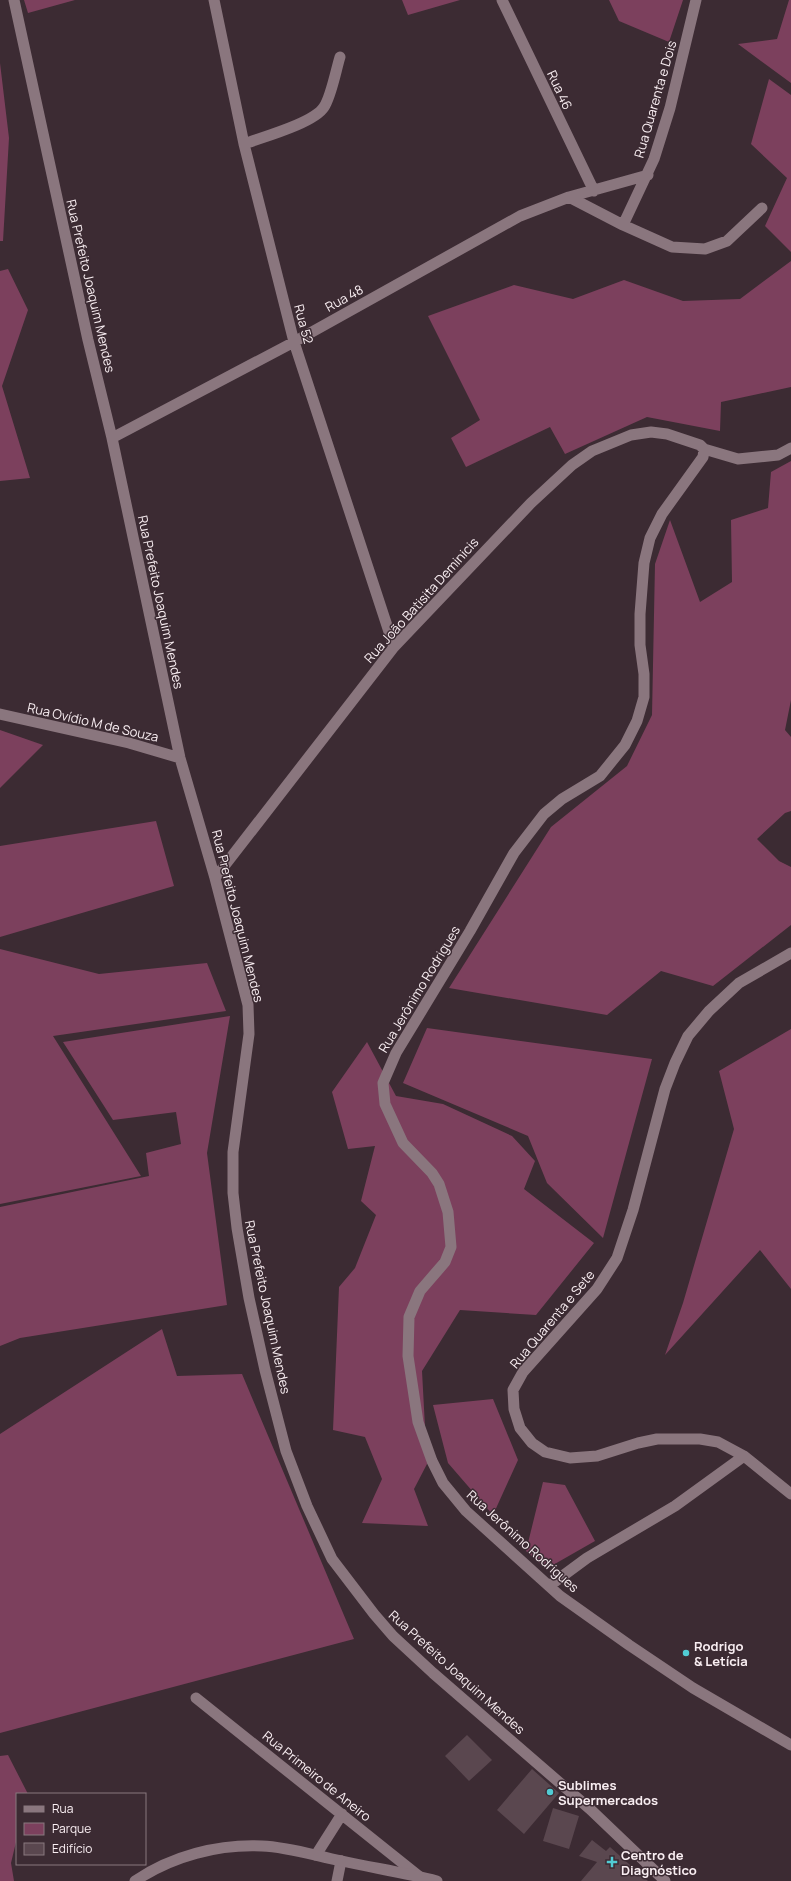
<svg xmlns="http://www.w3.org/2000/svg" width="791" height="1881" viewBox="0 0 791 1881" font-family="Manrope,sans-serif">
  <rect width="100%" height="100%" fill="#3c2b33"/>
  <!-- green -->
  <path fill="#7c405d" d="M 24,0 L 75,0 L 28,13 Z
    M 402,0 L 460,0 L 408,15 Z
    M 609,0 L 683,0 L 669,42 L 619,21 Z
    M 789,0 L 791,0 L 791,83 L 738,44 L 777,39 Z
    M 0,63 L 9,138 L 3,241 L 0,241 Z
    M 769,79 L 791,95 L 791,252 L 765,226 L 787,178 L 751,144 Z
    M 791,261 L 791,387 L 721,402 L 720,431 L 647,417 L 565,454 L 550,427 L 466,467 L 451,438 L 480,420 L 428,316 L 514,285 L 573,299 L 624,280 L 683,301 L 740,299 Z
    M 8,269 L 28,310 L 2,386 L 30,478 L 0,481 L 0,271 Z
    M 791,461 L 791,700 L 785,730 L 791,737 L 791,811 L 785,813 L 757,839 L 779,861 L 791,867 L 791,925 L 713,986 L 661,971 L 607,1015 L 449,988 L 551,827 L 627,766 L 652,715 L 655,564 L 670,520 L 700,602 L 732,582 L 731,520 L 768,508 L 771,472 Z
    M 0,730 L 43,745 L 0,788 Z
    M 156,821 L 174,886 L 0,937 L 0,846 Z
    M 0,949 L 99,974 L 207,963 L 226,1011 L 53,1036 L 141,1176 L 0,1204 Z
    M 230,1016 L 207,1153 L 227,1305 L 20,1338 L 0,1346 L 0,1207 L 149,1176 L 146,1153 L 181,1144 L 176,1112 L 113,1120 L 63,1042 Z
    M 427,1028 L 652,1059 L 603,1238 L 547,1183 L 528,1136 L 403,1083 Z
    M 791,1029 L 791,1289 L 760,1250 L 665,1355 L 683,1303 L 734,1129 L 719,1071 Z
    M 367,1042 L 396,1096 L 443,1104 L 512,1136 L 535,1161 L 524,1189 L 594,1243 L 536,1315 L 460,1310 L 422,1371 L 427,1464 L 414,1489 L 428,1526 L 362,1523 L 382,1479 L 365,1437 L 333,1430 L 339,1287 L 355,1268 L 376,1215 L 361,1201 L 375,1146 L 348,1149 L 332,1092 Z
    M 162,1329 L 177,1376 L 242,1374 L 354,1639 L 0,1733 L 0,1434 Z
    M 493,1399 L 518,1460 L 493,1515 L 448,1463 L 433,1405 Z
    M 543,1482 L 565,1485 L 595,1541 L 546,1569 L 526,1551 Z
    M 8,1755 L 28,1794 L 17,1794 L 17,1838 L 11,1863 L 14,1881 L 0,1881 L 0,1756 Z"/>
  <!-- building -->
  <path fill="#5a474f" d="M 467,1735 L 492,1760 L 469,1781 L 445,1756 Z
    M 532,1769 L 559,1793 L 524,1834 L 497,1810 Z
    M 553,1808 L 579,1816 L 569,1849 L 543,1841 Z
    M 592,1840 L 606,1851 L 610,1847 L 648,1881 L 581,1881 L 597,1862 L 579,1856 Z"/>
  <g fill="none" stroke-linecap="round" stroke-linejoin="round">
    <!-- minor -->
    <path stroke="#8a767e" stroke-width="11" d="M 14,0 L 88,340 L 112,438 L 180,758 L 215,878 L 248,1005 L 249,1034 L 233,1152 L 233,1193 L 237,1228 L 249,1298 L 265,1370 L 286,1451 L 307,1506 L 332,1559 L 374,1614 L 393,1636 L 433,1673 L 590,1809 L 657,1873
      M 214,0 L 244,144 L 294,342 L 394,647
      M 502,0 L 594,191
      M 244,144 C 263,137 314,123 324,107 C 331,97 336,70 340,57
      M 569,197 L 623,225 L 672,247 L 705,249 L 727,241 L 762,208
      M 623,225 L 654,159 L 670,108 L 696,0
      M 112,438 L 294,342 L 520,216 L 569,197 L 648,175
      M 704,449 L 703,457 L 662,514 L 650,538 L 644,563 L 640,614 L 640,645 L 644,674 L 644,697 L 637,721 L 625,745 L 600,776 L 562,799 L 544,814 L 514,853 L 470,931 L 396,1053 L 383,1083 L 385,1104 L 403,1143 L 432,1173 L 439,1184 L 448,1212 L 451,1247 L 445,1262 L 420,1291 L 409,1317 L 408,1356 L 418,1422 L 432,1461 L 443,1483 L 466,1511 L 560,1596 L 629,1645 L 693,1688 L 791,1745
      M 0,714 L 129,743 L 180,758
      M 215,878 L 394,647 L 531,503 L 572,465 L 592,451 L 631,435 L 651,432 L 667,434 L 700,445 L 704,449 L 738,459 L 778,455 L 791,448
      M 791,953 L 739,983 L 709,1011 L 688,1036 L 675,1063 L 665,1089 L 633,1210 L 617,1258 L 597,1289 L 523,1372 L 513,1390 L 514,1409 L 520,1428 L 532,1443 L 545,1452 L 570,1458 L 597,1456 L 638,1443 L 657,1439 L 700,1439 L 718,1442 L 744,1456 L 791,1494
      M 549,1586 L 587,1558 L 675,1506 L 744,1456
      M 196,1698 L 420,1877
      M 316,1855 L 342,1814
      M 337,1881 L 341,1861"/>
    <!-- secondary -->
    <path stroke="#8a767e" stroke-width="11" d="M 657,1873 L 665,1881
      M 135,1881 C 172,1856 218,1844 262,1846 C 289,1847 316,1856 342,1861 C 374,1868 406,1873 437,1881"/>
  </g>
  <!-- markers -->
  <g fill="#51ccd4" stroke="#3c2b33" stroke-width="1.5">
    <circle cx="686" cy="1653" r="4"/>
    <circle cx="550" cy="1792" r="4"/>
    <path d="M610 1856h4v4h4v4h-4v4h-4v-4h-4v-4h4z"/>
  </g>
  <g text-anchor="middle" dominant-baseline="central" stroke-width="3" stroke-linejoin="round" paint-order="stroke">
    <!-- street labels -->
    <g font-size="13" fill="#f9eef2" stroke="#3c2b33">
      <text transform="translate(560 90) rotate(65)">Rua 46</text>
      <text transform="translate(655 99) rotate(-74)">Rua Quarenta e Dois</text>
      <text transform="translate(91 286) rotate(77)">Rua Prefeito Joaquim Mendes</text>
      <text transform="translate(344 298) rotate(-29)">Rua 48</text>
      <text transform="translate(304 324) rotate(75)">Rua 52</text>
      <text transform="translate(421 600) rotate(-48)">Rua João Batisita Deminicis</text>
      <text transform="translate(161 602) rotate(78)">Rua Prefeito Joaquim Mendes</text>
      <text transform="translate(93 722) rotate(13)">Rua Ovídio M de Souza</text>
      <text transform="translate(238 916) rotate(76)">Rua Prefeito Joaquim Mendes</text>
      <text transform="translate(419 989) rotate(-59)">Rua Jerônimo Rodrigues</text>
      <text transform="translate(268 1307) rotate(78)">Rua Prefeito Joaquim Mendes</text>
      <text transform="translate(552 1319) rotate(-50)">Rua Quarenta e Sete</text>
      <text transform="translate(523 1541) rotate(42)">Rua Jerônimo Rodrigues</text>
      <text transform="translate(457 1672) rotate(42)">Rua Prefeito Joaquim Mendes</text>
      <text transform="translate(317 1776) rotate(39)">Rua Primeiro de Aneiro</text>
    </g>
    <!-- poi labels -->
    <g font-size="13" font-weight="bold" fill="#f9eef2" stroke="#3c2b33" text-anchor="start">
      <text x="694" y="1646">Rodrigo<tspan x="694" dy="15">&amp; Letícia</tspan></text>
      <text x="558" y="1785">Sublimes<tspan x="558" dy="15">Supermercados</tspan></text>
      <text x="621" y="1855">Centro de<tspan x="621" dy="15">Diagnóstico</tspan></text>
    </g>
  </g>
  <!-- legend -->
  <rect x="16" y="1793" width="130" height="72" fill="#3c2b33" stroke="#88797f"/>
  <rect x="24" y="1806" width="20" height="6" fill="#8a767e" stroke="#88797f"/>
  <text x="52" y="1813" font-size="12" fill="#f9eef2">Rua</text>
  <rect x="24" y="1823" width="20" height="12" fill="#7c405d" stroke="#88797f"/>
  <text x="52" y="1833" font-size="12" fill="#f9eef2">Parque</text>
  <rect x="24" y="1843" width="20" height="12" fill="#5a474f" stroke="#88797f"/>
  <text x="52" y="1853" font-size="12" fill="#f9eef2">Edifício</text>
</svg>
